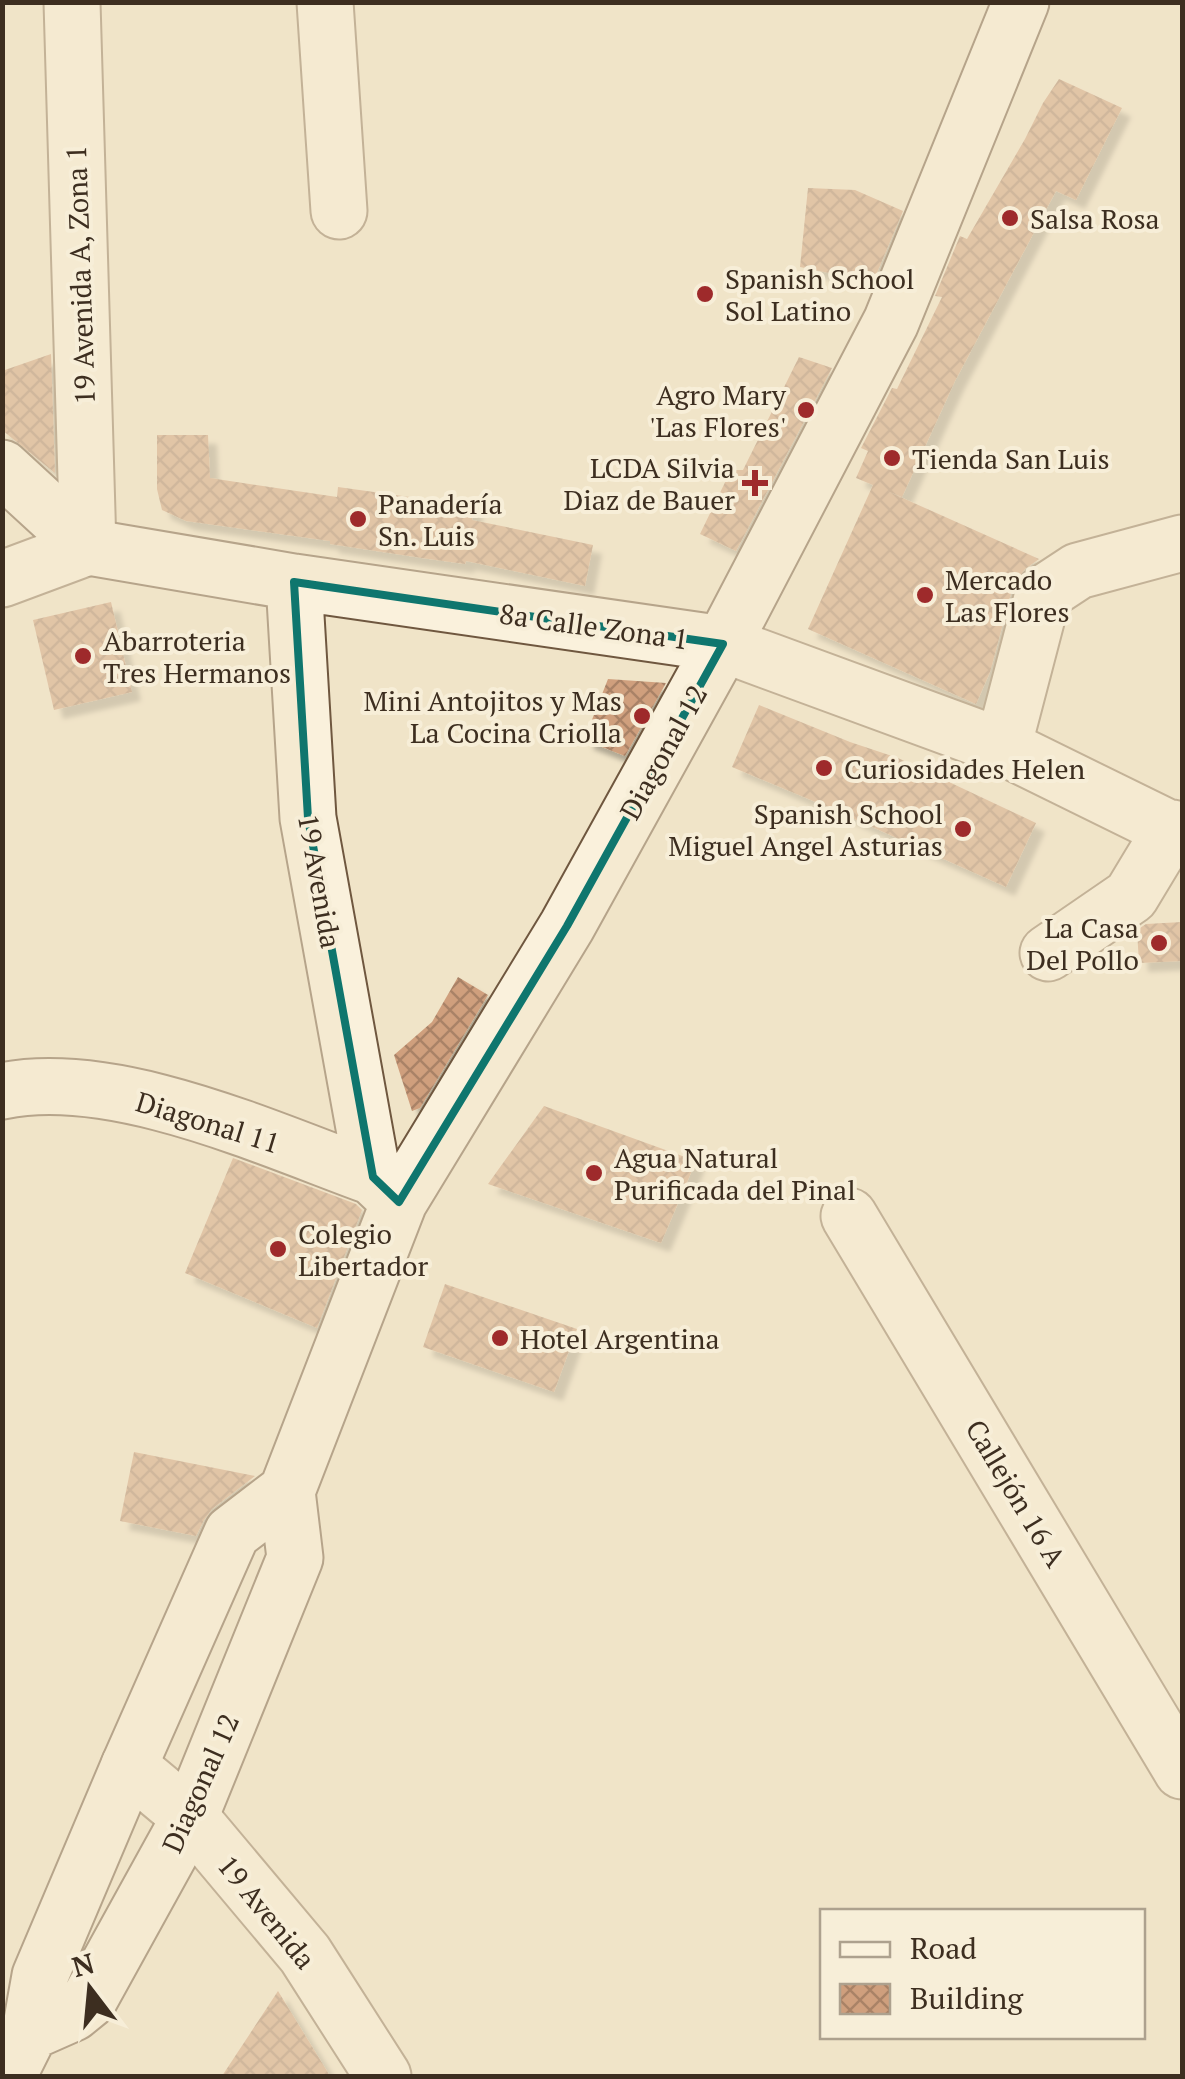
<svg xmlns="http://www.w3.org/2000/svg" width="1185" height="2079" viewBox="0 0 1185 2079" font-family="'PT Serif',serif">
  <defs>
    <pattern id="building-cross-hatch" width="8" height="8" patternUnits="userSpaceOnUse" patternTransform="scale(2.5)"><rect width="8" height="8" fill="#cf9f7d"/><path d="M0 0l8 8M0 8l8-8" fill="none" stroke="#a98266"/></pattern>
    <filter id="shadow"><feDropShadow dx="9" dy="9" stdDeviation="2.5" flood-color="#0004"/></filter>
  </defs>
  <rect width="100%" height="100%" fill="#f0e4c8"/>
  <!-- building -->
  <path fill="url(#building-cross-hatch)" filter="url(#shadow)" d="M 1059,79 L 1122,108 L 1076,200 L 1056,191 L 955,381 L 902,497 L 887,491 L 1039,559 L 1025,569 L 1013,586 L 990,672 L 976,704 L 808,629 L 873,485 L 856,478 L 868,451 L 861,448 L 892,388 L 897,389 L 942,297 L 935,296 L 960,236 L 967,239 L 1025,139 L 1043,103 Z
    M 808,188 L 855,190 L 903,211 L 873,282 L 800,267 Z
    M 51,354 L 55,473 L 2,430 L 2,371 Z
    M 799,357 L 832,368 L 736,551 L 700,534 L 731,470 L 743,470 Z
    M 157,435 L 208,435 L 210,478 L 337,497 L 338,487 L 474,506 L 472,520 L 593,545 L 585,586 L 466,561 L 465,564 L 422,558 L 330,544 L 330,541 L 186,521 L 162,510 L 157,489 Z
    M 111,602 L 132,692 L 54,710 L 33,620 Z
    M 608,679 L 666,683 L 625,756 L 584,740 Z
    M 759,705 L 850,742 L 898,758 L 1036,823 L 1006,887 L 830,808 L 732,767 Z
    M 1182,922 L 1182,961 L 1139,963 L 1137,930 L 1146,924 Z
    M 458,977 L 488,995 L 420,1108 L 412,1111 L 394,1055 L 432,1022 Z
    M 544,1106 L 696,1161 L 661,1243 L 488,1184 Z
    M 233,1158 L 356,1204 L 362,1210 L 317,1328 L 185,1273 Z
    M 445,1284 L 577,1329 L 554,1392 L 423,1347 Z
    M 134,1452 L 255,1476 L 212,1509 L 204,1520 L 196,1536 L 120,1521 Z
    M 278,1991 L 330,2076 L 222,2076 Z"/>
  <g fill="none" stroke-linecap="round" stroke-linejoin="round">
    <!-- street casing -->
    <g stroke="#8d765c" stroke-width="59">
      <path id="street" d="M 325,2 L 339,211
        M 2,579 L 88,547 L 72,2
        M 723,644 L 1003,747 L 1182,835
        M 1003,747 L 1043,594 L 1078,571 L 1182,543
        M 1048,953 L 1131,896 L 1172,828
        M 849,1216 L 1182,1771
        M 129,1766 L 190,1817 L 305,1954 L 383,2076"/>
    </g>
    <!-- secondary casing -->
    <g stroke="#6f573f" stroke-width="59">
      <path id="secondary" d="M 2,468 L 88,547 L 294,582 L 723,644
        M 294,582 L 308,818 L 373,1177
        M 2,1091 C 115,1068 268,1139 373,1177 L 393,1196
        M 30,2032 L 73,2013 L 89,2000 L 190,1817 L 295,1558 L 287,1491 L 399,1202 L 567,926 L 723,644 L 891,322 L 1021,2
        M 8,2076 L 30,2032 L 40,1976 L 129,1766 L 232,1533 L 287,1491"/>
    </g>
    <!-- street -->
    <use href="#street" stroke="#faf1dc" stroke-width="55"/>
    <!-- secondary -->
    <use href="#secondary" stroke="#faf1dc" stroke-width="55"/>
  </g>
  <!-- marked area -->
  <path d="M0 0H1185V2079H0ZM 294,582 L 723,644 L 567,926 L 399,1202 L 373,1177 L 308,818 Z" fill="#f0e4c8" fill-opacity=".55" fill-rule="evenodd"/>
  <path fill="none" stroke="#0f766e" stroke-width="8" stroke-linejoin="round" d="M 294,582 L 723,644 L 567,926 L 399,1202 L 373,1177 L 308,818 Z"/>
  <!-- markers -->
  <g fill="#9e2a2b" stroke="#f7eed8" stroke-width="4">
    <circle cx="1010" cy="218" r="10"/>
    <circle cx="705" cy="294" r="10"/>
    <circle cx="806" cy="410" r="10"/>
    <circle cx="892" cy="458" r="10"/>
    <path d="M750 468h10v10h10v10h-10v10h-10v-10h-10v-10h10z"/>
    <circle cx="358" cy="519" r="10"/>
    <circle cx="925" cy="595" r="10"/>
    <circle cx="83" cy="656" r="10"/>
    <circle cx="642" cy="716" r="10"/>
    <circle cx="824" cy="768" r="10"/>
    <circle cx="963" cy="829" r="10"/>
    <circle cx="1159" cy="943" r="10"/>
    <circle cx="594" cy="1173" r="10"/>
    <circle cx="278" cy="1249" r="10"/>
    <circle cx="500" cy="1338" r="10"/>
  </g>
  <g text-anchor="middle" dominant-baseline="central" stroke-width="8" stroke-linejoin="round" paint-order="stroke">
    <!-- poi labels -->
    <g font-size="28" fill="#3d2e20" stroke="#f7eed8" text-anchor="start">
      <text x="1030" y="218">Salsa Rosa</text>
      <text x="725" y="278">Spanish School<tspan x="725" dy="32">Sol Latino</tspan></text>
      <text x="786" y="394" text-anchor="end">Agro Mary<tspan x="786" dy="32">'Las Flores'</tspan></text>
      <text x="912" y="458">Tienda San Luis</text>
      <text x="735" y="467" text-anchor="end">LCDA Silvia<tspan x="735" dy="32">Diaz de Bauer</tspan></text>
      <text x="378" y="503">Panadería<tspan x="378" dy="32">Sn. Luis</tspan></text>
      <text x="945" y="579">Mercado<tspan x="945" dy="32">Las Flores</tspan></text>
      <text x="103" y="640">Abarroteria<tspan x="103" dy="32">Tres Hermanos</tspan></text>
      <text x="622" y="700" text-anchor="end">Mini Antojitos y Mas<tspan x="622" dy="32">La Cocina Criolla</tspan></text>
      <text x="844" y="768">Curiosidades Helen</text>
      <text x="943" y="813" text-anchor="end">Spanish School<tspan x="943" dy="32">Miguel Angel Asturias</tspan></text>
      <text x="1139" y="927" text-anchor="end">La Casa<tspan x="1139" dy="32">Del Pollo</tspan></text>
      <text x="614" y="1157">Agua Natural<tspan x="614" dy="32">Purificada del Pinal</tspan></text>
      <text x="298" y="1233">Colegio<tspan x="298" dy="32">Libertador</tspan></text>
      <text x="520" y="1338">Hotel Argentina</text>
    </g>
    <!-- street labels -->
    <g font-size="28" fill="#3d2e20" stroke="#f7eed8">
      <text transform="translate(80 275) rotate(-92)">19 Avenida A, Zona 1</text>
      <text transform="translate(594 626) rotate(8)">8a Calle Zona 1</text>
      <text transform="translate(663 752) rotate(-61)">Diagonal 12</text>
      <text transform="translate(320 881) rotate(80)">19 Avenida</text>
      <text transform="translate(208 1122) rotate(17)">Diagonal 11</text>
      <text transform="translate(1016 1493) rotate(59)">Callejón 16 A</text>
      <text transform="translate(200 1783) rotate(-66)">Diagonal 12</text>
      <text transform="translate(267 1912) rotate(51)">19 Avenida</text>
    </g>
  </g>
  <!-- border -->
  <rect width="1185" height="2079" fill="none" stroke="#3d2e20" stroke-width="10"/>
  <!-- legend -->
  <rect x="820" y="1909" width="325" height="130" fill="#f7eed8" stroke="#ada18e" stroke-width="2.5"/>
  <rect x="840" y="1942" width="50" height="15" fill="#faf1dc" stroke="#ada18e" stroke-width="2.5"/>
  <text x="910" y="1959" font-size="30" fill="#3d2e20">Road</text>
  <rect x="840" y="1984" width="50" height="30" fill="url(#building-cross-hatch)" stroke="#ada18e" stroke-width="2.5"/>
  <text x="910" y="2009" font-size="30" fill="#3d2e20">Building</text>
  <!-- north arrow -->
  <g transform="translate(90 1989) rotate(344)" stroke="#f7eed8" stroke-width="8" paint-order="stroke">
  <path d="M0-8L18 38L0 25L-18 38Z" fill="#3d2e20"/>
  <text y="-15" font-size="28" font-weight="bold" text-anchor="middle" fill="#3d2e20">N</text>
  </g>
</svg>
